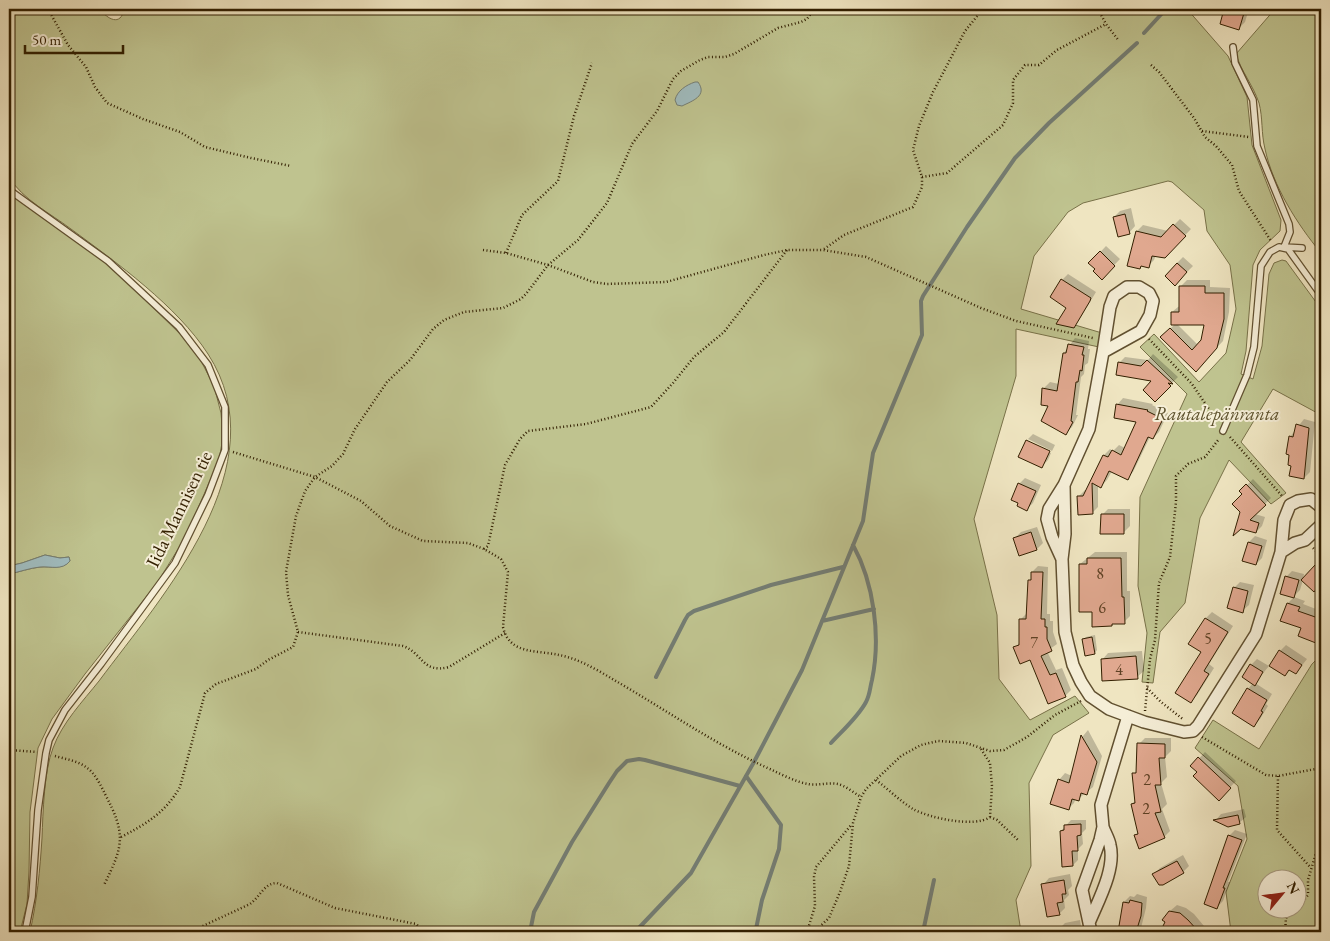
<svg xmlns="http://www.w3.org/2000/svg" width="1330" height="941" viewBox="0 0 1330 941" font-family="'EB Garamond',serif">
  <rect width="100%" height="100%" fill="#efe5c1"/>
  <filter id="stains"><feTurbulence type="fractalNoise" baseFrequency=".004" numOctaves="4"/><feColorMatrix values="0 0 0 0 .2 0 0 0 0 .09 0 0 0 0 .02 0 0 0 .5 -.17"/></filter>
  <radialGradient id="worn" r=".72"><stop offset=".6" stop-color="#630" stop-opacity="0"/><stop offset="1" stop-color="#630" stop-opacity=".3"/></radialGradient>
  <!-- green -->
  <path fill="#bfc38f" stroke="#787148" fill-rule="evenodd" d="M 9,9 L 100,9 C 107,19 121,27 124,9 L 1187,9 L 1228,56 L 1247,97 L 1252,145 L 1281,220 L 1280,231 L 1260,250 L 1253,265 L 1246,351 L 1241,374 L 1253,379 L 1262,346 L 1269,274 L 1274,263 L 1282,260 L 1286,261 L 1321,309 L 1321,415 L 1273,389 L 1241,442 L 1286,493 L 1271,504 L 1229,460 L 1200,518 L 1185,603 L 1160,632 L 1153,683 L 1142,682 L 1147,633 L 1138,586 L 1140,497 L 1187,394 L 1140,347 L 1154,334 L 1199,382 L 1226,353 L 1236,309 L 1230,265 L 1207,231 L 1204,210 L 1172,182 L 1168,181 L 1083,203 L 1068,212 L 1034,256 L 1021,309 L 1102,333 L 1099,347 L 1016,329 L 1016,376 L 974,519 L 997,615 L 999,679 L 1030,720 L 1075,696 L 1089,713 L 1053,735 L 1029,783 L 1031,866 L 1016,900 L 1021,932 L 30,932 C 37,901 40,870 42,838 C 43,812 44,771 53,748 C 62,723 83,701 99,681 C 163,595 280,465 208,354 C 177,306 117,263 71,229 C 50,213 23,200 9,177 Z
    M 1275,9 L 1321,9 L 1321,253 C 1297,224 1273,186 1265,149 C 1261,133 1263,118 1259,103 C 1253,85 1241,71 1236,54 Z
    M 9,190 L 19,201 L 61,229 L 115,270 L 184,338 L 201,361 L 214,386 L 221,413 L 223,437 L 219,460 L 185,538 L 157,583 L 85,674 L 52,719 L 38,748 L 30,812 L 29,871 L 27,904 L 20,932 L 9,932 L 9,574 C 19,572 30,568 40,567 C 51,566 62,570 70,561 L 69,557 L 60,558 L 45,555 L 22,563 L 9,566 Z
    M 1321,655 L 1321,932 L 1231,932 L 1226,892 L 1247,839 L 1238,786 L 1195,748 L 1213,720 L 1259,749 L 1312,664 ZM 1268,878 L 1298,878 L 1298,908 L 1268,908 Z"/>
  <!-- water -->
  <path fill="#a0bcbf" stroke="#747d73" d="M 695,82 L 698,82 C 708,96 692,101 682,106 L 677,105 L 675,100 C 677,91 686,85 695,82 Z
    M 45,555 L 60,558 L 69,557 L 70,561 C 62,571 51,566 40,567 C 30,568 19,572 9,574 L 9,566 L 22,563 Z"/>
  <!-- shadow -->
  <path fill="#0003" fill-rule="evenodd" d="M 1225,9 L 1249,9 L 1245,22 L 1239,28 L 1221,23 Z
    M 1131,208 L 1135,226 L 1129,233 L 1114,217 L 1120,211 Z
    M 1180,219 L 1191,229 L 1171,250 L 1156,255 L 1154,260 L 1148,266 L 1142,265 L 1140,268 L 1137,231 L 1143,225 L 1168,231 Z
    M 1106,246 L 1120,259 L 1102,278 L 1090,263 Z
    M 1183,257 L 1193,266 L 1181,278 L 1177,263 Z
    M 1068,274 L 1096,292 L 1079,320 L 1073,327 L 1062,280 Z
    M 1187,280 L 1210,280 L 1210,287 L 1230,288 L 1229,312 L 1223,341 L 1196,370 L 1162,337 L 1175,324 L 1172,312 L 1178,307 L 1180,306 L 1181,286 ZM 1177,324 L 1205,324 L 1202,341 L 1198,345 Z
    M 1075,338 L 1089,341 L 1088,349 L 1090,349 L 1088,363 L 1085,365 L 1084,374 L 1081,377 L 1076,415 L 1078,415 L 1072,427 L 1066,433 L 1050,405 L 1044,388 L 1050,382 L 1059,384 L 1064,353 Z
    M 1153,354 L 1178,377 L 1155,400 L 1154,380 L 1119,363 L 1125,357 L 1148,360 Z
    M 1123,398 L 1153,404 L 1152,405 L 1168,413 L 1159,432 L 1153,438 L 1150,437 L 1133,472 L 1127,478 L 1112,471 L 1107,480 L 1101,486 L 1098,485 L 1098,507 L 1092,513 L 1079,496 L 1085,490 L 1087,490 L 1104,455 L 1110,449 L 1113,451 L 1119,445 L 1125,448 L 1137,421 L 1117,405 Z
    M 1304,419 L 1315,422 L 1310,472 L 1304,478 L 1292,465 L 1290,437 Z
    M 1033,434 L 1055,445 L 1052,451 L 1028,439 Z
    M 1028,440 L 1028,442 L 1051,453 L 1048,460 L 1041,467 L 1020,456 Z
    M 1321,469 L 1321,480 L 1316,474 Z
    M 1025,478 L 1041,485 L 1033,503 L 1026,510 L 1019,484 Z
    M 1253,479 L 1271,498 L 1255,514 L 1265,517 L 1262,526 L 1256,532 L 1242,512 L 1244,494 L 1241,491 Z
    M 1108,509 L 1130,509 L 1130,526 L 1124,532 L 1102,515 Z
    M 1037,527 L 1043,543 L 1037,549 L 1015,538 L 1021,532 Z
    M 1255,536 L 1267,540 L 1262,558 L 1256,564 L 1244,560 L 1249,542 Z
    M 1095,552 L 1127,552 L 1127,591 L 1130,591 L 1130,616 L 1124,622 L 1115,622 L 1112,625 L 1093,610 L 1080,564 Z
    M 1321,560 L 1321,585 L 1303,580 L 1300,590 L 1294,596 L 1286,577 L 1292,571 L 1304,574 L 1303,579 Z
    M 1038,566 L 1048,567 L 1047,614 L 1050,614 L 1050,621 L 1053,621 L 1053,632 L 1057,644 L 1047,651 L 1056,670 L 1062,668 L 1071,690 L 1065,696 L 1031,658 L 1015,648 L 1020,642 L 1020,620 L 1026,614 L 1029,581 L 1032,578 L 1032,572 Z
    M 1240,582 L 1254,585 L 1249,605 L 1242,611 L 1234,588 Z
    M 1294,597 L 1305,601 L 1303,604 L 1321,611 L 1321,641 L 1319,643 L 1303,628 L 1282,620 L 1288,603 Z
    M 1212,612 L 1233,626 L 1209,664 L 1214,668 L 1197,695 L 1191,701 L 1203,651 L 1190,643 L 1206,618 Z
    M 1095,635 L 1097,650 L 1095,653 L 1083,640 L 1086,637 Z
    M 1286,645 L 1307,659 L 1296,673 L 1290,669 L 1285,675 L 1280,651 Z
    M 1142,651 L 1144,671 L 1137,677 L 1102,660 L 1108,653 Z
    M 1257,659 L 1269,666 L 1255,683 L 1272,694 L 1266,704 L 1268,706 L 1260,719 L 1254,725 L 1248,689 L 1253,683 L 1251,665 Z
    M 1088,730 L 1102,756 L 1093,787 L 1078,799 L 1076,798 L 1074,803 L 1068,809 L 1059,780 L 1065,773 L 1072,776 L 1083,736 Z
    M 1145,738 L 1171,738 L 1171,751 L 1165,757 L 1167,777 L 1161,783 L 1167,804 L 1162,809 L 1170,831 L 1164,837 L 1135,836 L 1139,832 L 1132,804 L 1136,800 L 1134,774 L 1138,770 L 1139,744 Z
    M 1205,752 L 1236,781 L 1219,799 L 1192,766 Z
    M 1244,809 L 1246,817 L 1239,823 L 1216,820 L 1221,814 Z
    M 1071,820 L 1086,820 L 1086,829 L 1082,833 L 1083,844 L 1078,849 L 1078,860 L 1073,865 L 1061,831 Z
    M 1235,830 L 1247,834 L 1228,882 L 1230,882 L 1223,901 L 1217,907 L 1229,836 Z
    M 1183,855 L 1189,866 L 1183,872 L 1154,874 L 1160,868 Z
    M 1070,874 L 1072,886 L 1068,890 L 1069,895 L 1064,900 L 1065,908 L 1059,914 L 1043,885 L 1049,878 Z
    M 1137,894 L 1147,897 L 1146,908 L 1140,932 L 1120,932 L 1124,902 L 1130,896 L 1134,897 Z
    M 1177,905 L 1186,908 L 1194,914 L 1209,932 L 1170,932 L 1163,927 L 1170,911 Z
    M 1080,920 L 1082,932 L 1059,932 L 1059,929 L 1065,923 Z"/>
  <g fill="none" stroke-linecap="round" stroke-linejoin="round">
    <!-- stream -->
    <path stroke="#747d73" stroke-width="4" d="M 1144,33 L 1166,9
      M 822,621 L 874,609
      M 656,677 L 685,620 L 688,615 L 694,611 L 771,585 L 843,567
      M 831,743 C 843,730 858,717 866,702 C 870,695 870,687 872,680 C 881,637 874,583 853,545
      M 746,776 L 781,825 L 779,849 L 762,900 L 756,929
      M 530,932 L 534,912 L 572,842 L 609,783 L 617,771 L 627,761 L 639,759 L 645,760 L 740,786
      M 635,932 L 691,873 L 754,762 L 802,670 L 863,521 L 873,453 L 922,335 L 921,301 L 923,296 L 967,227 L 1015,158 L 1049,123 L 1137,43
      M 923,932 L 934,880"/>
  </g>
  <!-- building -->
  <path fill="#e0a88f" stroke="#321f00" d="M 1224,9 L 1244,13 L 1239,30 L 1220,24 Z
    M 1125,214 L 1130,234 L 1118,237 L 1113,217 Z
    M 1173,224 L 1186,236 L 1165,258 L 1152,256 L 1149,268 L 1141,266 L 1140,269 L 1127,266 L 1136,231 L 1161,237 Z
    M 1100,251 L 1115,266 L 1102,280 L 1093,271 L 1095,269 L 1088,263 Z
    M 1177,263 L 1187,272 L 1175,286 L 1165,276 Z
    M 1061,279 L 1091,298 L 1090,301 L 1074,328 L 1056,324 L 1066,308 L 1050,297 Z
    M 1179,286 L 1205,286 L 1205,293 L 1224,293 L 1224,319 L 1217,348 L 1196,372 L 1160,337 L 1170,328 L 1192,350 L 1201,340 L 1204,325 L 1171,325 L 1171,312 L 1179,312 Z
    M 1068,344 L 1084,347 L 1082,355 L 1084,355 L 1082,371 L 1080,370 L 1078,382 L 1076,382 L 1071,421 L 1073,422 L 1066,435 L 1041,421 L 1048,406 L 1041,405 L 1042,388 L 1057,391 L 1063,353 L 1066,353 Z
    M 1147,360 L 1173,384 L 1168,383 L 1171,386 L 1155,402 L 1143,390 L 1151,381 L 1116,375 L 1118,362 L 1141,366 Z
    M 1116,404 L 1148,410 L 1147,411 L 1163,419 L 1153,439 L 1148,437 L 1128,480 L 1109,471 L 1101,488 L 1092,483 L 1093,514 L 1078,515 L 1077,496 L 1083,496 L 1103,455 L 1108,457 L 1112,450 L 1121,455 L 1136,422 L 1114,418 Z
    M 1296,424 L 1309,428 L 1304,479 L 1289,476 L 1291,466 L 1288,465 L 1289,455 L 1286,454 L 1289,436 L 1293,437 Z
    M 1026,440 L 1050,451 L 1042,468 L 1018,457 Z
    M 1018,483 L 1036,491 L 1027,511 L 1017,506 L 1018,503 L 1011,500 Z
    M 1246,484 L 1266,505 L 1250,520 L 1259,523 L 1256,533 L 1241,529 L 1233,536 L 1240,512 L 1232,504 L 1242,494 L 1239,491 Z
    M 1101,514 L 1124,514 L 1124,534 L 1100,534 Z
    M 1031,532 L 1037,550 L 1019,556 L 1013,538 Z
    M 1248,542 L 1262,546 L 1256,565 L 1242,561 Z
    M 1087,558 L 1121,558 L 1122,597 L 1124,597 L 1125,624 L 1112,624 L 1112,626 L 1092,627 L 1092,612 L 1079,612 L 1079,564 L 1087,564 Z
    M 1315,565 L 1321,571 L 1321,583 L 1314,592 L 1301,580 Z
    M 1031,572 L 1043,572 L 1041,619 L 1045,619 L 1045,627 L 1047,627 L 1047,639 L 1052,651 L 1041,656 L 1050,675 L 1056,673 L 1066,697 L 1048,704 L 1030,660 L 1020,664 L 1013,647 L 1019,645 L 1019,619 L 1026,619 L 1028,580 L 1031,580 Z
    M 1285,576 L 1299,580 L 1294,598 L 1280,594 Z
    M 1233,587 L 1248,591 L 1243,613 L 1227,608 Z
    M 1287,603 L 1300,607 L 1298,611 L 1321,619 L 1321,645 L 1298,636 L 1301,628 L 1280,621 Z
    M 1205,618 L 1228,632 L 1204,671 L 1209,674 L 1191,703 L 1175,693 L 1201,652 L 1188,644 Z
    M 1092,637 L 1095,654 L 1085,656 L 1082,639 Z
    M 1279,650 L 1302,665 L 1296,674 L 1289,670 L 1285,676 L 1269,666 Z
    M 1136,656 L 1138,679 L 1102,681 L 1101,659 Z
    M 1250,664 L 1263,672 L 1255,686 L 1242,677 Z
    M 1247,688 L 1267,700 L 1261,711 L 1263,712 L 1254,727 L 1232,713 Z
    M 1081,735 L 1097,762 L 1087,795 L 1081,793 L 1079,801 L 1072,799 L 1069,810 L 1050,804 L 1058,779 L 1069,783 Z
    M 1137,743 L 1165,744 L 1165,758 L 1159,758 L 1161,785 L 1155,785 L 1161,812 L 1155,813 L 1165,838 L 1139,849 L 1134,835 L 1138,834 L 1131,804 L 1135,803 L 1132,773 L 1136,773 Z
    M 1198,757 L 1231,788 L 1219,801 L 1193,776 L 1197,772 L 1190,766 Z
    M 1238,815 L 1240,824 L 1228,827 L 1213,820 Z
    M 1081,824 L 1081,835 L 1077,836 L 1078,851 L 1072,851 L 1073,866 L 1062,867 L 1060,831 L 1064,830 L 1064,825 Z
    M 1228,835 L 1242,840 L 1223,888 L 1225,888 L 1217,909 L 1204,904 Z
    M 1177,861 L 1184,873 L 1163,885 L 1159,885 L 1152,874 Z
    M 1064,880 L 1066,894 L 1062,894 L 1063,902 L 1057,903 L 1060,915 L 1047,917 L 1041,884 Z
    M 1130,900 L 1142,903 L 1141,916 L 1136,932 L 1118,932 L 1123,902 L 1129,903 Z
    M 1169,911 L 1180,913 L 1188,920 L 1199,932 L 1167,932 L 1162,928 L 1165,922 L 1162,920 Z"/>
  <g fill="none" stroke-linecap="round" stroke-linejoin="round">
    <!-- service casing -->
    <g stroke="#615030" stroke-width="8">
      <path id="service" d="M 1233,47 L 1235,63 L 1253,100 L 1257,146 L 1289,224 L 1290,232 L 1284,247 L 1302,248
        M 9,187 L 12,192 L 108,261 L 179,327 L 208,365 L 225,407 L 225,450 L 208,495 L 175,563 L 101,664 L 65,710 L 49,740 L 46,753 L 38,810 L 32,897 L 25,932
        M 1223,431 L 1247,375 L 1254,347 L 1261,266 L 1270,252 L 1279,247 L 1288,249 L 1321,295"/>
    </g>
    <!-- minor casing -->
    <g stroke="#615030" stroke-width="14">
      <path id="minor" d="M 1064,485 L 1065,534 L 1062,559 L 1065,632 L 1073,665 L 1081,682 L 1090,696 L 1109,709 L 1144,722 L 1184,732 L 1193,731 L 1198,726 L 1256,634 L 1281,552 L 1284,520 L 1290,505 L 1298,501 L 1311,499 L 1321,507
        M 1281,552 L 1295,543 L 1305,540 L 1321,525
        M 1062,559 L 1052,537 L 1047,519 L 1049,509 L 1064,485 L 1089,429 L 1103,352 L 1141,331 L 1150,315 L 1153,301 L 1149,293 L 1139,287 L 1127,287 L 1114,296 L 1110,307 L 1103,352
        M 1089,923 C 1098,901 1116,869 1110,845 C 1109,839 1105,833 1103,827
        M 1091,932 L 1082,890 L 1100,840 L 1103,827 L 1101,805 L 1128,716"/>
    </g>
    <!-- path -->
    <path stroke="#321f00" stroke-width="2.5" stroke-dasharray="1 2.5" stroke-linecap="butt" d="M 48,9 L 68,45 L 86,67 L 95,87 L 107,103 L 143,119 L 180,132 L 205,147 L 251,158 L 291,166
      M 1098,9 L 1106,24 L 1119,41
      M 1151,65 L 1159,72 L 1194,118 L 1205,137 L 1216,146 L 1232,165 L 1239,191 L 1271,241
      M 1202,131 L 1249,137
      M 922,177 L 947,173 L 1003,125 L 1013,103 L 1013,80 L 1025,65 L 1039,65 L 1057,50 L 1106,24
      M 824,249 L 844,235 L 913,207 L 922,187 L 922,177 L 913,150 L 919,126 L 933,92 L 965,31 L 983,9
      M 483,250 L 506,253 L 548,265 L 593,282 L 607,284 L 666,282 L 764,255 L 787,250 L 823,250 L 866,257 L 981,308 L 1016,321 L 1093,338
      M 506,253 L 522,215 L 558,181 L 574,116 L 592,63
      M 1149,339 L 1192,384 L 1217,421
      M 1230,437 L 1283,497
      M 233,452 L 315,477 L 361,501 L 390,526 L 423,541 L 468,543 L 484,549 L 501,559 L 508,572 L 503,627 C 509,655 538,650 559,655 C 581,659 602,673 621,684 C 672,714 718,746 772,770 C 783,775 796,782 808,784 C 817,786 828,782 838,784 C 846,786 854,793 861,797
      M 1313,548 L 1321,556
      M 484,549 L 488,546 L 505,465 L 520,439 L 528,431 L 586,424 L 651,407 L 673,383 L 694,357 L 724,332 L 787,250
      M 298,632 L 403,646 C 423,653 422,674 449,667 L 505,633
      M 1147,688 L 1161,702 L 1184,720
      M 1145,711 L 1150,659 L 1155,640 L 1159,583 L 1170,557 L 1176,502 L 1176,476 L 1188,464 L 1205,457 L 1219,439
      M 1202,737 L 1266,775 L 1278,776 L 1321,768
      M 981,749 L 990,763 L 992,786 L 990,817
      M 9,750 L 37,752
      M 55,756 C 65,759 79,761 87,768 C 95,773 101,786 105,794 C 126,834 124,845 104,885
      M 1278,776 L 1277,830 L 1311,868
      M 876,780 C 888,789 900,801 913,809 C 929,818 975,828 990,817
      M 990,817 L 997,820 L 1018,840
      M 121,837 C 146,824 165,813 180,787 L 205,693 L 216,684 L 256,669 L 268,660 L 293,647 L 298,632 L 288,595 L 286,572 L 296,516 L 305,491 L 315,477 L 332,466 L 343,454 L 355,429 L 387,382 L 410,360 L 433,329 L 444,320 L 464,312 L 503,308 L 521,299 L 526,294 L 548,265 L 578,240 L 607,203 L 632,144 L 657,111 L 673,79 L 681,71 L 700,60 L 708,57 L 725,57 L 734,54 L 778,28 L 801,22 L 807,19 L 814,9
      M 1298,907 L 1308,895 L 1308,880 L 1321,836
      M 190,932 L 250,904 C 260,897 264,883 277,883 L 335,908 L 416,924 L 424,932
      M 807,932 L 815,906 L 814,877 L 816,867 L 852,824
      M 814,932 L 829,918 L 840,892 L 849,866 L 853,823 L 861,797 L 866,789 L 901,756 L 921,745 L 938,741 L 966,743 L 990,751 L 1004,750 L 1027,737 L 1055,715 L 1081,701
      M 1285,932 L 1286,918 L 1296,908"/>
    <!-- service -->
    <use href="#service" stroke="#f5eed7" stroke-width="5.5"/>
    <!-- minor -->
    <use href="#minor" stroke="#f5eed7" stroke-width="11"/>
  </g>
  <g text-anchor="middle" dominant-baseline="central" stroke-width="4" stroke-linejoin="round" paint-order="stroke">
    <!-- number labels -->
    <g font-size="16" fill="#5e4124">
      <text x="1100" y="573">8</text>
      <text x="1102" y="607">6</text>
      <text x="1208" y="638">5</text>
      <text x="1034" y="642">7</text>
      <text x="1119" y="669">4</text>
      <text x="1147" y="779">2</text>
      <text x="1146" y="808">2</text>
    </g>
    <!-- park labels -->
    <g font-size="19" font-style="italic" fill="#5c502b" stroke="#f5eed7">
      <text x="1217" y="413">Rautalepänranta</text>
    </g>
    <!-- street labels -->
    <g font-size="19" fill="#321f00" stroke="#f5eed7">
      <text transform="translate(179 509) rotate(-64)">Iida Mannisen tie</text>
    </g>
  </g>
  <!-- margin -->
  <rect width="1330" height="941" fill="none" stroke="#efe5c1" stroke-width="30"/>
  <rect x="10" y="10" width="1310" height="921" fill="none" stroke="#321f00" stroke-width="2.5"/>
  <rect x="15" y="15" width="1300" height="911" fill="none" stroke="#321f00"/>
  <!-- north arrow -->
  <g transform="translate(1282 894) rotate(61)"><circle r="24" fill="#f5eed7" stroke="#a79b81"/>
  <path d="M0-4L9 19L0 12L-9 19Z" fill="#8f2418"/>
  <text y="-8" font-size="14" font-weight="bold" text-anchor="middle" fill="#321f00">N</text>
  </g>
  <!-- scale -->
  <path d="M25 45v8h98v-8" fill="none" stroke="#321f00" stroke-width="2.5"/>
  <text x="32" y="45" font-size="15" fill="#321f00" stroke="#f5eed7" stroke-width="4" paint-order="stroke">50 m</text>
  <rect width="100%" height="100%" filter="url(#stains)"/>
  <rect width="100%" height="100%" fill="url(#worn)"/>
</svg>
